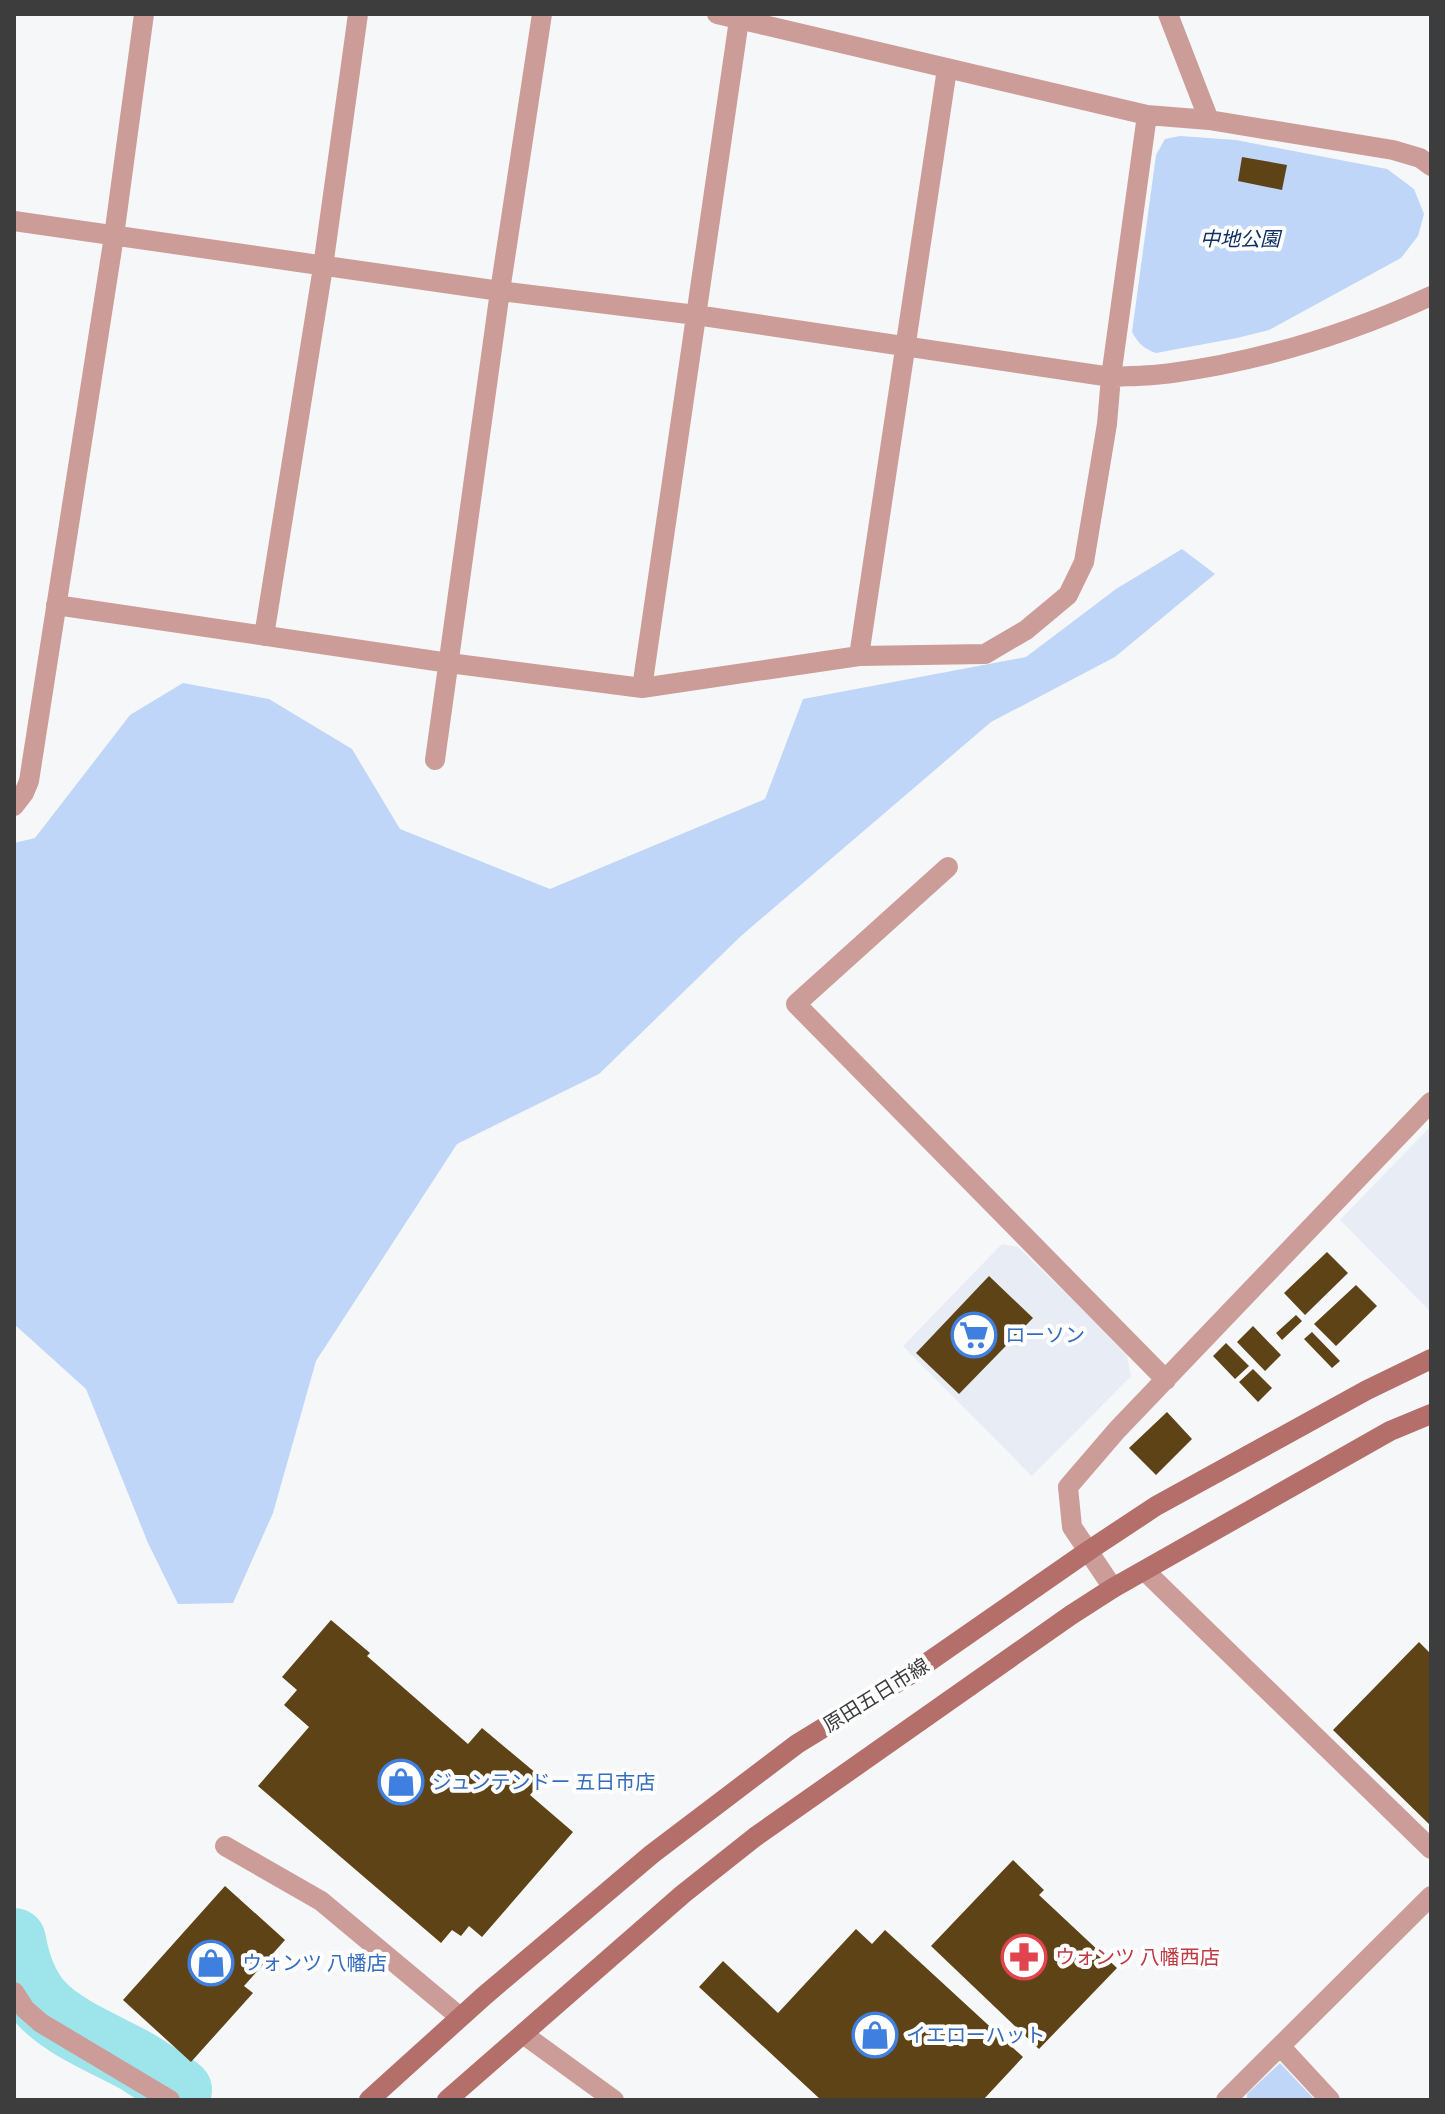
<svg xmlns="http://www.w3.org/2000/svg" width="1445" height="2114" viewBox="0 0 1445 2114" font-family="'Source Serif 4','Noto Sans JP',serif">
  <rect width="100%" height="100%" fill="#f6f7f9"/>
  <!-- built -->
  <path fill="#e8ecf4" d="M 1431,1126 L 1431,1312 L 1340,1220 Z
    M 1002,1244 L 1018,1247 L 1126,1351 L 1131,1376 L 1032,1476 L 903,1346 Z"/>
  <!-- green -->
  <path fill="#bfd6f8" d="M 1180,136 L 1236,140 L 1387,169 L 1414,189 L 1424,214 L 1418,236 L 1401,258 L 1269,330 L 1237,338 L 1156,353 C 1144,349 1138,343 1132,332 L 1156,155 L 1165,139 Z
    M 1182,549 L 1215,574 L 1115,657 L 991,722 L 741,936 L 599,1074 L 457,1144 L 316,1361 L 273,1513 L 233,1603 L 178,1604 L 148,1543 L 86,1389 L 14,1324 L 14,843 L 35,838 L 130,715 L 183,683 L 269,699 L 352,749 L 400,829 L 550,889 L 765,799 L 803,699 L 1026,657 L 1116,589 Z
    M 1280,2063 L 1315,2100 L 1247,2100 L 1247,2094 Z"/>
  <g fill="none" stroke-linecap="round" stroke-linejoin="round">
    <!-- river -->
    <path stroke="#9ee4eb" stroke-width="64" d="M 14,1940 C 18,1963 26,1986 41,2003 C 65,2029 108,2045 138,2062 C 152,2071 166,2080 180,2090"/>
  </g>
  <!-- building -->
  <path fill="#5d4315" d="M 1242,157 L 1287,165 L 1282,190 L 1238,181 Z
    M 1327,1252 L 1348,1273 L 1305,1315 L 1284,1293 Z
    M 989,1276 L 1033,1318 L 959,1394 L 916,1353 Z
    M 1356,1285 L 1377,1306 L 1336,1346 L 1314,1324 Z
    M 1296,1315 L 1302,1321 L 1282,1340 L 1276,1333 Z
    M 1253,1326 L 1281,1355 L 1265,1371 L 1237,1342 Z
    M 1312,1332 L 1340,1361 L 1332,1368 L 1304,1339 Z
    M 1226,1343 L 1249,1366 L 1235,1379 L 1213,1356 Z
    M 1253,1369 L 1272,1388 L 1258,1402 L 1239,1382 Z
    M 1167,1412 L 1192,1439 L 1156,1475 L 1129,1448 Z
    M 331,1620 L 370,1653 L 367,1656 L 468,1744 L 482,1728 L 543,1779 L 530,1795 L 573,1832 L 482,1937 L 469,1926 L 461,1936 L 452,1930 L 441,1943 L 258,1786 L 309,1727 L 284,1705 L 297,1690 L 282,1677 Z
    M 1419,1642 L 1431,1654 L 1431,1826 L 1333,1730 Z
    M 1013,1860 L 1044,1890 L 1039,1895 L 1117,1968 L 1039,2049 L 931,1946 Z
    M 225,1886 L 285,1940 L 244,1986 L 253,1993 L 191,2062 L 123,2000 Z
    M 856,1929 L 872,1944 L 885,1930 L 1023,2057 L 983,2100 L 821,2100 L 699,1987 L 723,1961 L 778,2013 Z"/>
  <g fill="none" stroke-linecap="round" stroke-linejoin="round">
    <!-- street -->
    <path stroke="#cc9c98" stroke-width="20" d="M 717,14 L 1147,115 L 1209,120 L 1393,150 L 1420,158 L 1431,166
      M 1168,14 L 1209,120
      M 14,221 L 500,291 L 696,315 L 1111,377 C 1131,376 1152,376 1172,373 C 1261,361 1350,333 1431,296
      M 56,605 L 449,663 L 642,688 L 859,656 L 985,654 L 1026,630 L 1068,595 L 1084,562 L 1107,424 L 1111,377 L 1147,115
      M 264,636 L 323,267 L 358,14
      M 859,656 L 947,69
      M 642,688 L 739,20
      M 435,760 L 500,291 L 542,14
      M 14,806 L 24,793 L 29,781 L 114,236 L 144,14
      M 948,867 L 796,1004 L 1166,1380
      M 1145,1571 L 1431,1849
      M 1113,1588 L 1072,1527 L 1068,1487 L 1117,1430 L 1431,1102
      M 225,1846 L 321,1901 L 460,2017
      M 14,1992 L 25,2009 L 41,2023 L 170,2100
      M 523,2034 L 614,2100
      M 1281,2047 L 1330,2100
      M 1226,2100 L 1431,1896"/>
    <!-- secondary -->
    <path stroke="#b46f6a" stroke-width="20" d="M 369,2100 L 484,1996 L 652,1854 L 797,1744 L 911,1674 L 1088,1551 L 1156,1506 L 1367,1390 L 1431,1359
      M 447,2100 L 683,1894 L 755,1837 L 1071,1615 L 1113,1588 L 1390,1431 L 1431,1414"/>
  </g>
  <!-- icons -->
  <defs>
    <g id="supermarket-ring" transform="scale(2.3)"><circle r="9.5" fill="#fff" stroke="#3f7fe0" stroke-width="1.5"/><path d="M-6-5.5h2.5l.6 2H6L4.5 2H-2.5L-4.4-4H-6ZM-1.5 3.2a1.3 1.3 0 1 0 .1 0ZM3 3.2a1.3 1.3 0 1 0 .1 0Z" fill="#3f7fe0"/></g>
    <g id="shop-ring" transform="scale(2.3)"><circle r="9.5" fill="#fff" stroke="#3f7fe0" stroke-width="1.5"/><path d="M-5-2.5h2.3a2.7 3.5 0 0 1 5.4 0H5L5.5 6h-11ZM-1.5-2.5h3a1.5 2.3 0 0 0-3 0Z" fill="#3f7fe0"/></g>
    <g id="pharmacy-ring" transform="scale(2.3)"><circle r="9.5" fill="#fff" stroke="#e0444e" stroke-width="1.5"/><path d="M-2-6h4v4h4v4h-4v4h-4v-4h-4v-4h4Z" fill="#e0444e"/></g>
  </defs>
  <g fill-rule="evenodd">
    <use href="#supermarket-ring" x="974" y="1335"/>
    <use href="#shop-ring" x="401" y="1782"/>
    <use href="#pharmacy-ring" x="1024" y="1957"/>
    <use href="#shop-ring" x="211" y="1963"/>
    <use href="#shop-ring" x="875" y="2035"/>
  </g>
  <g text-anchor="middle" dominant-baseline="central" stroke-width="8" stroke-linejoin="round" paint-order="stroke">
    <!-- park labels -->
    <g font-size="20" font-style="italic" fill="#0e3065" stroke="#fff">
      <text x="1240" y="239">中地公園</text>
    </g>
    <!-- shop labels -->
    <g font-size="20" fill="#366cbe" stroke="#fff" text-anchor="start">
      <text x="1005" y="1335">ローソン</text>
      <text x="432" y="1782">ジュンテンドー 五日市店</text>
      <text x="242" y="1963">ウォンツ 八幡店</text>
      <text x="906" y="2035">イエローハット</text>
    </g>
    <!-- street labels -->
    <g font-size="20" fill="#3d3d3e" stroke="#fff">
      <text transform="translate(876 1695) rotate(-32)">原田五日市線</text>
    </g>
    <!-- health labels -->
    <g font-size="20" fill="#be3a42" stroke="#fff" text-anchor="start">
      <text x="1055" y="1957">ウォンツ 八幡西店</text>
    </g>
  </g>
  <!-- border -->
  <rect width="1445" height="2114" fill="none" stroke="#3d3d3e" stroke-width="32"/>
</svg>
